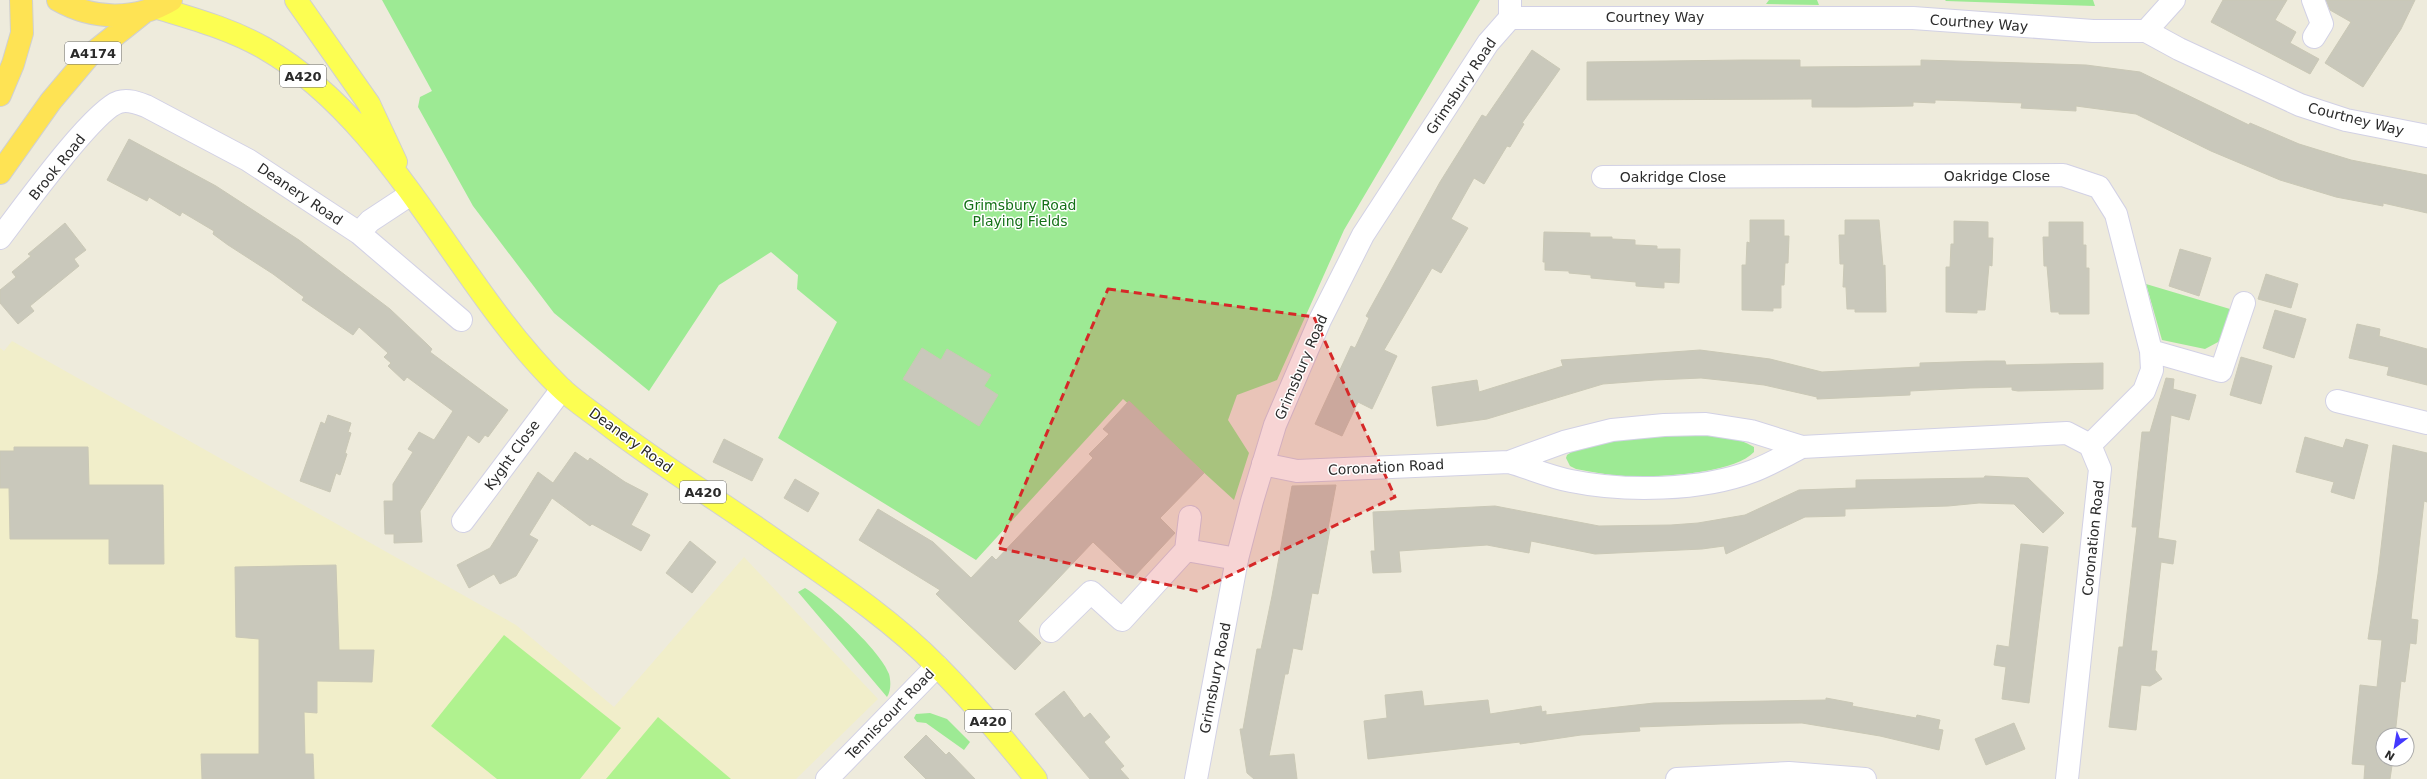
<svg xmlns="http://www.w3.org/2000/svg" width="2427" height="779" viewBox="0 0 2427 779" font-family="'DejaVu Sans',sans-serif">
  <rect width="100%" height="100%" fill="#eeebdc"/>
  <!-- education -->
  <path fill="#f1eeca" d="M 12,341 L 516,625 L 614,707 L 744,557 L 878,699 L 796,779 L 0,779 L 0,348 L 4,351 Z"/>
  <!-- green -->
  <path fill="#9dea94" d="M 382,0 L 1480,0 L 1344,230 L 1277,380 L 1237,395 L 1228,420 L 1249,453 L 1234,500 L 1123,399 L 976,560 L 778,438 L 837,322 L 797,289 L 798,275 L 771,252 L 719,285 L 649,391 L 554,313 L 473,206 L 418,107 L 420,97 L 432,91 Z
    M 1769,0 L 1817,0 L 1819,5 L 1766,4 Z
    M 1945,0 L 2093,0 L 2095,6 L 1946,1 Z
    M 2146,284 L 2230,309 L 2220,341 L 2205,349 L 2162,340 Z
    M 1668,435 C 1695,435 1730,432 1754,447 L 1754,452 C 1734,474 1654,478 1624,476 C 1608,475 1592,472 1576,469 L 1570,466 L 1566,458 L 1567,455 C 1588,439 1641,437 1668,435 Z
    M 805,588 C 826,601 881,651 889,674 C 891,681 891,691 887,697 L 798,592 Z
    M 930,713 L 947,719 L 970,742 L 964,750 L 926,723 L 917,722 L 914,718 L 916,714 Z"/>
  <!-- pitch -->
  <path fill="#b0f28f" d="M 504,635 L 621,728 L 580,779 L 497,779 L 431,726 Z
    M 658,717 L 731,779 L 606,779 Z"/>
  <!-- building -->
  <path fill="#c9c8bb" stroke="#cac8b6" d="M 2223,0 L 2287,0 L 2275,20 L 2296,32 L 2290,43 L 2319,59 L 2310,74 L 2211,22 Z
    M 2326,0 L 2415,0 L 2401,29 L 2363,87 L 2325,63 L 2351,22 L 2330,10 Z
    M 1532,50 L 1560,69 L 1522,123 L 1524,124 L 1510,147 L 1507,146 L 1484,184 L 1474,178 L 1451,219 L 1468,228 L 1441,273 L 1432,268 L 1384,350 L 1397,356 L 1372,409 L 1358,402 L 1342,436 L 1315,424 L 1351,346 L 1355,348 L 1369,318 L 1366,316 L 1440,182 L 1482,115 L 1486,117 Z
    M 1744,60 L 1800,60 L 1800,67 L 1921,66 L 1921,60 L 2024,63 L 2086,65 L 2140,72 L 2249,125 L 2250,123 L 2299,144 L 2351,160 L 2427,175 L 2427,213 L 2383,203 L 2383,206 L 2336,197 L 2280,180 L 2211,151 L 2136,114 L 2076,106 L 2076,111 L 2021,108 L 2022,103 L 1972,101 L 1935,100 L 1935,103 L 1913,102 L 1913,106 L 1856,107 L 1812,107 L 1812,99 L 1587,100 L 1587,62 Z
    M 129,139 L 216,186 L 299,240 L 390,309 L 428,345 L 432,349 L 430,352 L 508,410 L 488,437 L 485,435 L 479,443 L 468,435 L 420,511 L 422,542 L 394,543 L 394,534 L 385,534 L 384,501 L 393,501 L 393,484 L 413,452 L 408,449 L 419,432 L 434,440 L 453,411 L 407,377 L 404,381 L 388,366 L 391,363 L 384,357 L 388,353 L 359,327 L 353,335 L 302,300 L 304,297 L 273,274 L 228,245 L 213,234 L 214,231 L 182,212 L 180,216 L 149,197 L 147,201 L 107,180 Z
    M 1750,220 L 1784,220 L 1784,236 L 1789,236 L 1788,263 L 1785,263 L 1784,285 L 1781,285 L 1781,308 L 1773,308 L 1773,311 L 1742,310 L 1742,265 L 1746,265 L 1747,242 L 1750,243 Z
    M 1845,220 L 1879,220 L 1883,266 L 1885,265 L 1886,312 L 1855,312 L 1855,309 L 1847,309 L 1846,287 L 1843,287 L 1844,264 L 1840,264 L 1839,235 L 1845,235 Z
    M 1954,221 L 1988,222 L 1988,238 L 1993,238 L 1992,266 L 1989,265 L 1985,310 L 1977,310 L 1977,313 L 1946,312 L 1946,267 L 1950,267 L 1951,244 L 1954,244 Z
    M 2049,222 L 2083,222 L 2083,245 L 2086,245 L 2086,268 L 2089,268 L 2089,314 L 2059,314 L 2059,312 L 2051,312 L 2047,266 L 2044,266 L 2043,237 L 2049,237 Z
    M 65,223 L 86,250 L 74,259 L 79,266 L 30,306 L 34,311 L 18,324 L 0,303 L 0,290 L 16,277 L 12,272 L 31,256 L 28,254 Z
    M 1544,232 L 1590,233 L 1590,237 L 1612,237 L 1612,239 L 1635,240 L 1635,245 L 1657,246 L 1657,249 L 1680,249 L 1679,283 L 1664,282 L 1664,288 L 1636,286 L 1636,282 L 1591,278 L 1591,275 L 1569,273 L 1569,271 L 1545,270 L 1545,262 L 1543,262 Z
    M 2180,249 L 2211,258 L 2199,296 L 2169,286 Z
    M 2266,274 L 2298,284 L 2291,308 L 2258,299 Z
    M 2275,310 L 2306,319 L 2294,358 L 2263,348 Z
    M 2357,324 L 2380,329 L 2379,336 L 2427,349 L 2427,385 L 2387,375 L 2389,367 L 2349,358 Z
    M 922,348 L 941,360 L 947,349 L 991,375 L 984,386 L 998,395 L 979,426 L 903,379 Z
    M 1700,350 L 1770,359 L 1822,372 L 1920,367 L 1920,363 L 1987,361 L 2005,361 L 2006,365 L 2103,363 L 2103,389 L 2018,391 L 2012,390 L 2012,387 L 1970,388 L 1910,391 L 1910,395 L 1817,399 L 1817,397 L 1764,385 L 1729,381 L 1701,378 L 1655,380 L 1603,384 L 1487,419 L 1437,426 L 1432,387 L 1477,380 L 1479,392 L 1563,366 L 1561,360 Z
    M 2241,357 L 2272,366 L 2261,404 L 2230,395 Z
    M 2166,378 L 2174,379 L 2173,389 L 2196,395 L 2189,420 L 2171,415 L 2158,538 L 2176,541 L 2173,564 L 2161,562 L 2151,651 L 2157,651 L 2155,670 L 2162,679 L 2150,686 L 2141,685 L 2136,730 L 2109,727 L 2119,647 L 2123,647 L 2137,527 L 2132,527 L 2142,432 L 2150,432 Z
    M 1129,401 L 1204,473 L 1160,518 L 1175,533 L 1132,579 L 1093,542 L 1018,621 L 1041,643 L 1015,670 L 936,594 L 940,590 L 859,540 L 878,509 L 933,542 L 971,578 L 992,556 L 996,560 L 1093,458 L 1089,454 L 1109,434 L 1103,429 Z
    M 328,415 L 351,423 L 348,432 L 351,433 L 345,453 L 347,454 L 340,475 L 336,473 L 330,492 L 300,481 L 321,422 L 325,424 Z
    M 2305,437 L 2343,448 L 2346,439 L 2368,445 L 2354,499 L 2331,492 L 2334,482 L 2296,472 Z
    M 724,439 L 763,459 L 752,481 L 713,462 Z
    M 2393,445 L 2427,453 L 2427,502 L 2424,501 L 2411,619 L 2418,620 L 2416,644 L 2410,643 L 2405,682 L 2401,681 L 2395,735 L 2383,735 L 2383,759 L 2393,759 L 2390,779 L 2364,779 L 2365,765 L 2352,764 L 2360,685 L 2377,687 L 2382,640 L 2368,639 L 2378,574 Z
    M 14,447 L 88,447 L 89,485 L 163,485 L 164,564 L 109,564 L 109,539 L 10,539 L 9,488 L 0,488 L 0,451 L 14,451 Z
    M 575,452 L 588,461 L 590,458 L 625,482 L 648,494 L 631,525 L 650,535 L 641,551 L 592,524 L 590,526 L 552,498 L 529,535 L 538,540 L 516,576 L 500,584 L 494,574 L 469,588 L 457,565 L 490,548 L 538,472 L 553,483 Z
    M 1985,476 L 2028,478 L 2064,513 L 2043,533 L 2014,504 L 1979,503 L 1948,506 L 1845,509 L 1845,516 L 1805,517 L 1726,554 L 1724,546 L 1702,549 L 1595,554 L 1531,541 L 1529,553 L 1487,545 L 1399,551 L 1401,572 L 1373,573 L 1371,551 L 1375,551 L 1373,512 L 1495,506 L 1599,526 L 1671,525 L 1698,523 L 1745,515 L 1799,490 L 1856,488 L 1856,480 L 1984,478 Z
    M 795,479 L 819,493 L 808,512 L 784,498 Z
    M 1336,485 L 1328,528 L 1330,529 L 1318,594 L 1312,593 L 1302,650 L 1293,648 L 1288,674 L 1285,674 L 1269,756 L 1294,754 L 1297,779 L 1254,779 L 1247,773 L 1240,729 L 1243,729 L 1257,649 L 1261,649 L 1272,596 L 1292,486 Z
    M 690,541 L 716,562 L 692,593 L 666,573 Z
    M 2021,544 L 2048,547 L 2029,703 L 2002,699 L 2006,667 L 1994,665 L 1997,645 L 2009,647 Z
    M 336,565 L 339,650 L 374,650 L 372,682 L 317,681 L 317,713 L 304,712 L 305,754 L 313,754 L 314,779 L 202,779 L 201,754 L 259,754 L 259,639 L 236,637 L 235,567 Z
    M 1064,691 L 1084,718 L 1090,713 L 1110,737 L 1104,742 L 1124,766 L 1120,769 L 1129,779 L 1090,779 L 1035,714 Z
    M 1422,691 L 1424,706 L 1488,700 L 1490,714 L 1541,706 L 1542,712 L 1546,711 L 1546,715 L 1654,703 L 1826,700 L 1826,698 L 1853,703 L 1852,706 L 1916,718 L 1917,715 L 1940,720 L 1938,729 L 1943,730 L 1939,750 L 1880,736 L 1802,723 L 1721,724 L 1639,727 L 1640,731 L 1581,735 L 1520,744 L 1520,742 L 1368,759 L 1364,721 L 1387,718 L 1385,695 Z
    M 2014,723 L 2025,749 L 1986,765 L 1975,739 Z
    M 926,735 L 946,755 L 949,752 L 975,779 L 926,779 L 904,757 Z"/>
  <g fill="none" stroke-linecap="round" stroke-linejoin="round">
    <!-- minor casing -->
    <g stroke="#d2d1e5" stroke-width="24">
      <path id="minor" d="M 2313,0 L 2322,24 L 2314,37
        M 1510,18 L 1913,18 L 2093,31 L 2146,31 L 2179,49 L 2300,105 L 2346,120 L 2427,136
        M 2146,31 L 2174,0
        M 1603,177 L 2063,175 L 2099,187 L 2116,214 L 2151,351 L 2152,370 L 2144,391 L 2090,445
        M 359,233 L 370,221 L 411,194
        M 0,238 C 20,212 93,110 119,102 C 128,99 138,103 146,106 L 248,160 L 359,233 L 461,320
        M 2151,351 L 2221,371 L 2244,303
        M 2337,401 L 2427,423
        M 1509,462 C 1530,468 1550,477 1571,481 C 1625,492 1701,491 1753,471 C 1769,465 1786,455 1802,447
        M 1263,464 L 1297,471 L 1509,462 L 1564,442 L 1612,430 L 1664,425 L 1706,424 L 1751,431 L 1802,447 L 2067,433 L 2090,445 L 2100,469 L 2067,779
        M 463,521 L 562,389
        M 1186,550 L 1190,517
        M 1051,631 L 1091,592 L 1122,620 L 1186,550 L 1237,559
        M 1677,779 L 1789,773 L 1865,779"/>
    </g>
    <!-- tertiary casing -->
    <g stroke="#d2d1e5" stroke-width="24">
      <path id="tertiary" d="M 827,779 L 937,666
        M 1196,779 L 1237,559 L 1252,501 L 1275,425 L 1320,320 L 1363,235 L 1488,43 L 1510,18 L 1510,0"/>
    </g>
    <!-- primary casing -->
    <g stroke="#d0d0d0" stroke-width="24">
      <path id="primary" d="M 296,0 L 369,104 L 396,162
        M 158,8 C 194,19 231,29 264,48 C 393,122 456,286 560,387 C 574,401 592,412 607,424 C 660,465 718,500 773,539 C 829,578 890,618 938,667 C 973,702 1005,740 1036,779"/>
    </g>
    <!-- trunk casing -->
    <g stroke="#d0d0d0" stroke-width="24">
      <path id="trunk" d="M 58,0 C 93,20 136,21 171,0
        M 0,95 L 13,64 L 22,33 L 21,0
        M 0,173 L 51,101 L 89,56 L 143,13"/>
    </g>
    <!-- minor -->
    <use href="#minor" stroke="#fff" stroke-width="22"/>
    <!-- tertiary -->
    <use href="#tertiary" stroke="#fff" stroke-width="22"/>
    <!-- primary -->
    <use href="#primary" stroke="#fcfe52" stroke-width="22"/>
    <!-- trunk -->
    <use href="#trunk" stroke="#fee354" stroke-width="22"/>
  </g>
  <!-- marked area -->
  <path fill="#d62828" fill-opacity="0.2" stroke="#d62828" stroke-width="3" stroke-dasharray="8 5" stroke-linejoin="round" d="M 1108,289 L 1314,317 L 1395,497 L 1197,591 L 998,548 Z"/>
  <g text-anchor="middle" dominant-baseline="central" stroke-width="3" stroke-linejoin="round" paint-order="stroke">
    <!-- shield labels -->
    <g fill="#fff" stroke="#6b6b6b" stroke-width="1">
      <rect x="65" y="42" width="56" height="22" rx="3"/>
      <rect x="280" y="65" width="46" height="22" rx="3"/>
      <rect x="680" y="481" width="46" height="22" rx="3"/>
      <rect x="965" y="710" width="46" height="22" rx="3"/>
    </g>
    <g font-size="13" font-weight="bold" fill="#2b2b2b">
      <text x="93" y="53">A4174</text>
      <text x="303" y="76">A420</text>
      <text x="703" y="492">A420</text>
      <text x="988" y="721">A420</text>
    </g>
    <!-- street labels -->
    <g font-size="14" fill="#2b2b2b" stroke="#fff">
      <text x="1655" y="17">Courtney Way</text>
      <text transform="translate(1979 23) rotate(4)">Courtney Way</text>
      <text transform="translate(1461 86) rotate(-56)">Grimsbury Road</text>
      <text transform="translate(2356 119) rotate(14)">Courtney Way</text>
      <text transform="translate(57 167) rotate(-51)">Brook Road</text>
      <text x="1997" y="176">Oakridge Close</text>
      <text x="1673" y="177">Oakridge Close</text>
      <text transform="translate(300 194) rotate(34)">Deanery Road</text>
      <text transform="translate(1301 367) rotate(-67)">Grimsbury Road</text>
      <text transform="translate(631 440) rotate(36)">Deanery Road</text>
      <text transform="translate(512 455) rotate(-54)">Kyght Close</text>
      <text transform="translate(1386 467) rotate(-3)">Coronation Road</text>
      <text transform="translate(2093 538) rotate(-84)">Coronation Road</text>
      <text transform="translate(1215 678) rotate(-79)">Grimsbury Road</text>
      <text transform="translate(890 714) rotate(-46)">Tenniscourt Road</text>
    </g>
    <!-- park labels -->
    <g font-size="14" fill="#147017" stroke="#fff">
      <text x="1020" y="205">Grimsbury Road<tspan x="1020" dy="16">Playing Fields</tspan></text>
    </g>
  </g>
  <!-- north arrow -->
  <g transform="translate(2395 747) rotate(211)"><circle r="19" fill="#ffffff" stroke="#aaaaaa"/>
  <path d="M0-3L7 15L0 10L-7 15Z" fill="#4439ff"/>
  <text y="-6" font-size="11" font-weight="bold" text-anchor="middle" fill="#2b2b2b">N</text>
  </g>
</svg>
